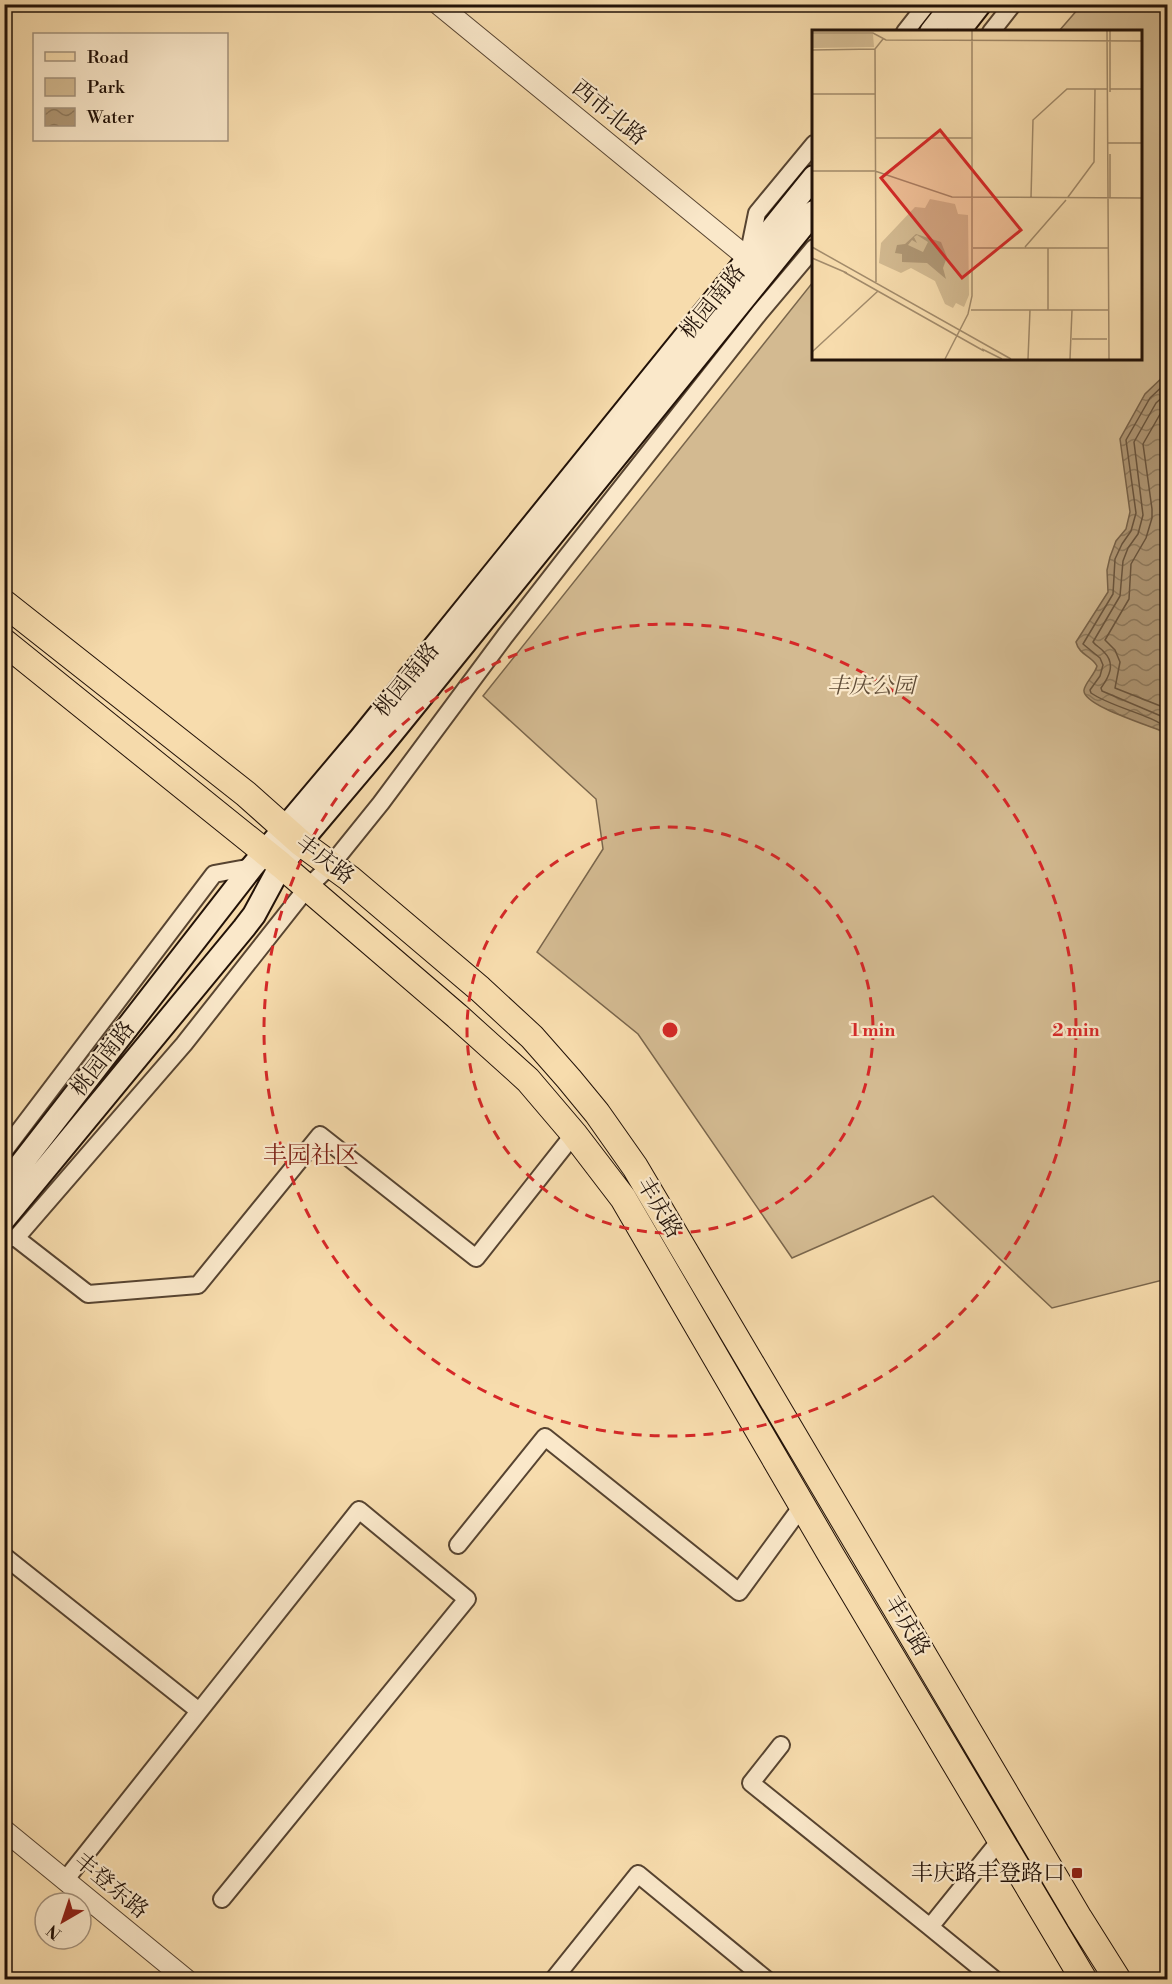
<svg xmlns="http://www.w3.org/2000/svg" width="1172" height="1984" viewBox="0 0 1172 1984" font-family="'Libre Bodoni','Noto Serif SC',serif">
  <defs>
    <pattern id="water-waves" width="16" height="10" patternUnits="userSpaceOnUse" patternTransform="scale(1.5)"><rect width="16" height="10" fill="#af9775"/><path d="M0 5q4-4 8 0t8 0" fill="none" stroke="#8e7a5e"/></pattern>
  </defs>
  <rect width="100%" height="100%" fill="#f7dcad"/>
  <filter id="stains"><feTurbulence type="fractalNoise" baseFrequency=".00333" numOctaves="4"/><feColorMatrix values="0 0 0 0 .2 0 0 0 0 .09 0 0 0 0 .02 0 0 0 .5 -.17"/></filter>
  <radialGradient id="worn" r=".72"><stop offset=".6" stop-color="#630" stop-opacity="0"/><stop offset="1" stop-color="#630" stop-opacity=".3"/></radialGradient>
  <!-- green -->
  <path fill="#d3ba91" stroke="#7a664c" stroke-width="1.5" d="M 1073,5 L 1167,5 L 1167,1279 L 1052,1308 L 933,1196 L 792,1258 L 638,1034 L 537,952 L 603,849 L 596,799 L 483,696 L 813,282 L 814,358 L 1140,358 L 1140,32 L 1059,31 L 1078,9 Z"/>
  <!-- water -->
  <path fill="url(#water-waves)" stroke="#776249" stroke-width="1.5" d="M 1167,373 L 1167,738 L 1161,731 C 1148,725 1082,705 1084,690 C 1085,683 1095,674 1097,666 C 1092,656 1079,655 1076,642 L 1108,592 L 1107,570 L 1110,557 L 1116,541 L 1126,529 L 1130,512 L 1120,439 L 1145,394 Z"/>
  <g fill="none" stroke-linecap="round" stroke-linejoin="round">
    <!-- shore -->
    <path stroke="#68543e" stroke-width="1.5" d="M 1168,381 L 1150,398 L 1126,440 L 1136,513 L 1131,531 L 1122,544 L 1115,559 L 1113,594 L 1083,644 L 1100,658 L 1103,665 L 1100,676 L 1090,690 L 1091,693 C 1113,708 1151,714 1168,729
      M 1168,392 L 1156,403 L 1134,442 L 1143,515 L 1138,534 L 1128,548 L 1123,561 L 1120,596 L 1093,642 C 1096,646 1101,648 1104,652 C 1116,664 1109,677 1101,688 L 1102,691 L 1168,719
      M 1168,404 L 1163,409 L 1143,444 L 1152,509 L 1152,518 L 1146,538 L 1131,564 L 1129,599 L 1105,640 L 1115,650 L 1120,662 L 1115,688 L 1168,709"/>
    <!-- minor casing -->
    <g stroke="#574431" stroke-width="20">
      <path id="minor" d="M 905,32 L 927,4
        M 991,32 L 1013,4
        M 748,257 L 757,213 L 814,144
        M 4,1151 L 214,874 L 252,867
        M 4,1238 L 16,1238 L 184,1044 L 307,888 L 331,865 L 381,803 L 505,636 L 565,559 L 760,312 L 814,248
        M 16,1238 L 88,1294 L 198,1285 L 320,1135 L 476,1258 L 574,1134
        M 458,1545 L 545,1437 L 739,1592 L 802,1506
        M 4,1556 L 199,1711
        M 781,1745 L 751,1783 L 930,1927 L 1001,1839
        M 66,1879 L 359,1510 L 467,1599 L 222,1899
        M 930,1927 L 995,1980
        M 553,1980 L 638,1874 L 767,1980"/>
    </g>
    <!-- tertiary casing -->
    <g stroke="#574431" stroke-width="22">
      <path id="tertiary" d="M 438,4 L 748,258
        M 4,1830 L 187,1980"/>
    </g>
    <!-- secondary casing -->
    <g stroke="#221208" stroke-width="26">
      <path id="secondary" d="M 931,32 L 953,4
        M 958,32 L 980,4
        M 4,1186 L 252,867 L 360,739 L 814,177
        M 4,1219 L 244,928 L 254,915 L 281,865 L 379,749 L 814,212"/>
    </g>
    <!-- primary casing -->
    <g stroke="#221208" stroke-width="28">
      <path id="primary" d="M 4,603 L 246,794 L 301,843 L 349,878 L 480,989 L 532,1037 L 569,1079 L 597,1113 L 635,1167 L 1079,1918 L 1118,1980
        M 4,642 L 281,865 L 457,1016 L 528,1080 L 574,1134 L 623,1198 L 831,1555 L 1084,1980"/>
    </g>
    <!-- minor -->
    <use href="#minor" stroke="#fae8ca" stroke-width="16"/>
    <!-- tertiary -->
    <use href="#tertiary" stroke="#fae8ca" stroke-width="20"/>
    <!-- secondary -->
    <use href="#secondary" stroke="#fae8ca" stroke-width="22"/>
    <!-- primary -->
    <use href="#primary" stroke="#f7dcad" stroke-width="26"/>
  </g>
  <!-- distance rings -->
  <g fill="none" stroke="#d62828" stroke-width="3" stroke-dasharray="10 8">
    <circle cx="670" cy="1030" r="203"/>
    <circle cx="670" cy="1030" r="406"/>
  </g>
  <!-- markers -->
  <rect fill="#8f2418" stroke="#fae8ca" stroke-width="2" x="1071" y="1867" width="12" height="12" rx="3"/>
  <g text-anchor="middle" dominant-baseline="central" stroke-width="4.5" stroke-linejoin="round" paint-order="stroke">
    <!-- street labels -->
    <g font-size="22" fill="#221208" stroke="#fae8ca">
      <text transform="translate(609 113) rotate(39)">西市北路</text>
      <text transform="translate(713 302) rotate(-51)">桃园南路</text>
      <text transform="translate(407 680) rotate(-51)">桃园南路</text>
      <text transform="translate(325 860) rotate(37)">丰庆路</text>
      <text transform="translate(103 1059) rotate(-52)">桃园南路</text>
      <text transform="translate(659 1208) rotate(59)">丰庆路</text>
      <text transform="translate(907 1626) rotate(59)">丰庆路</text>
      <text transform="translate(111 1886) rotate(40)">丰登东路</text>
    </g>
    <!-- park labels -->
    <g font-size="22" font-style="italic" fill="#604d38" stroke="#fae8ca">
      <text x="871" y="686">丰庆公园</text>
    </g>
    <!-- poi labels -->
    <g font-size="22" fill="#221208" stroke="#fae8ca" text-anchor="end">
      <text x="1065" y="1873">丰庆路丰登路口</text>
    </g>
    <!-- neighbourhood labels -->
    <g font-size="24" fill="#7a1f14" stroke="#fae8ca">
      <text x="311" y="1156">丰园社区</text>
    </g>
  </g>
  <!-- overview -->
  <g transform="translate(812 30)">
    <rect width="330" height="330" fill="#f7dcad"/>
    <path d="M 0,4 L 61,4 L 62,17 L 0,18 ZM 118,169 L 143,174 L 146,184 L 156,185 L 157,265 L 152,277 L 144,273 L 141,278 L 133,274 L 123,251 L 99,238 L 89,243 L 67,233 L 69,213 L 103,177 L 113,178 Z" fill="#d3ba91"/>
    <path d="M 104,204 L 129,212 L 135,227 L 131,238 L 134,249 L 115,233 L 90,232 L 90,224 L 83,223 L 85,215 L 93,214 ZM 105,205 L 116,212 L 111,222 L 96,215 L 100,210 L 105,213 L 102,207 Z" fill="#af9775" fill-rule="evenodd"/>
    <path fill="none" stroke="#a28b6b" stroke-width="1.5" d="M 295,1 L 297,329M 298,1 L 298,62M 0,3 L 61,3 L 74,10 L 330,11M 63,19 L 64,252M 0,20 L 63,19 L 71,9M 298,59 L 330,59M 0,64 L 63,64M 63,108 L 160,108M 296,113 L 330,113M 0,141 L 63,141 L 140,167 L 330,168M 256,167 L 282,132 L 283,59M 219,168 L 221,90 L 255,59 L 295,59M 298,168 L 298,124M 0,217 L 199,329M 213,217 L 254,170M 161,218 L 297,218M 236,218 L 236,280M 0,228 L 35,243M 32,242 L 172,321M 159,280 L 297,280M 260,309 L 295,309M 170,319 L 190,329M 0,322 L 66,261M 133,329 L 156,284 L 160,266 L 160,1M 216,329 L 218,280M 258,329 L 260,280"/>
    <path fill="#d62828" fill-opacity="0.15" stroke="#d62828" stroke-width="3" d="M 128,100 L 209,200 L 150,248 L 69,148 Z"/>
    <rect width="330" height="330" fill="none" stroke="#221208" stroke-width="3"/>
  </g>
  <circle cx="670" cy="1030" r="9" fill="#d62828" stroke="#fae8ca" stroke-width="3"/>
  <g font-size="18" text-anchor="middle" font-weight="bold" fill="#d62828" stroke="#fae8ca" stroke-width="4.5" stroke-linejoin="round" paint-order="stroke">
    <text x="873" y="1036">1 min</text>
    <text x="1076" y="1036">2 min</text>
  </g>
  <!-- margin -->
  <rect width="1172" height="1984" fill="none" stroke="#f7dcad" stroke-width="24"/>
  <rect x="6" y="6" width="1160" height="1972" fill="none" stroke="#221208" stroke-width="3"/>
  <rect x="12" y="12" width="1148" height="1960" fill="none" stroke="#221208" stroke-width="1.5"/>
  <!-- legend -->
  <rect x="33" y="33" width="195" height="108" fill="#fae8ca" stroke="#a4927c" stroke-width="1.5"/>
  <rect x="45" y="52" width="30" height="9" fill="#f7dcad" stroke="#a4927c" stroke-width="1.5"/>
  <text x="87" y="63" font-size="18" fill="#221208">Road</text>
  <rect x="45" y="78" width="30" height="18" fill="#d3ba91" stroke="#a4927c" stroke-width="1.5"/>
  <text x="87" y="93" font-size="18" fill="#221208">Park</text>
  <rect x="45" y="108" width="30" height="18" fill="url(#water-waves)" stroke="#a4927c" stroke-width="1.5"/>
  <text x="87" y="123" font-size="18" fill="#221208">Water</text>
  <!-- north arrow -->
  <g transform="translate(63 1921) rotate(219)"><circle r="28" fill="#fae8ca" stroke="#a4927c" stroke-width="1.5"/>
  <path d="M0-4.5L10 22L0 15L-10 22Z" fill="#8f2418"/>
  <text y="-9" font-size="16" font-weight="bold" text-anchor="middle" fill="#221208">N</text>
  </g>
  <rect width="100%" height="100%" filter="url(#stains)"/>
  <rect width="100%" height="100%" fill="url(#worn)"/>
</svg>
